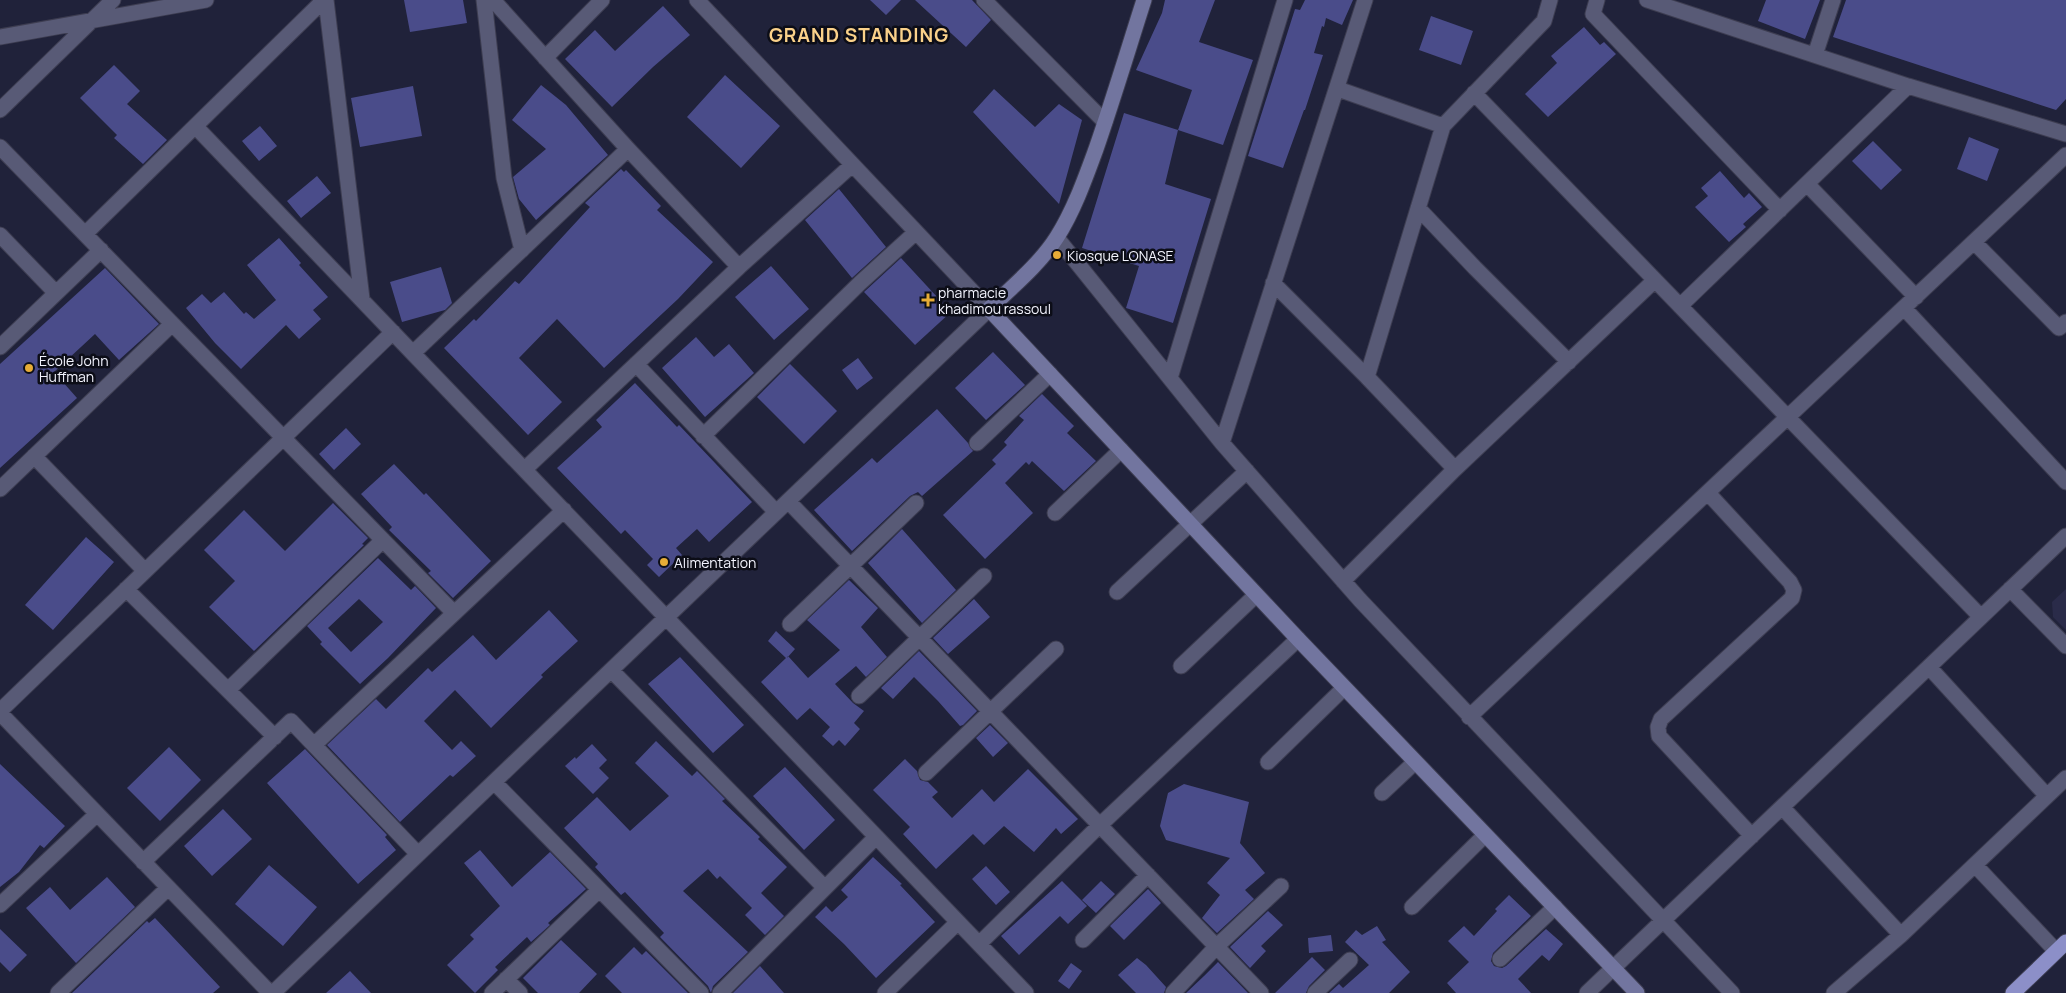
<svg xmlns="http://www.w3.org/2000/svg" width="2066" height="993" viewBox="0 0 2066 993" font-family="Manrope,sans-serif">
  <rect width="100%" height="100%" fill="#20223a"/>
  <!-- built -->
  <path fill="#2a2b49" d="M 2066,589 L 2066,630 L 2053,617 L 2052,602 Z"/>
  <!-- building -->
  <path fill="#4a4c8a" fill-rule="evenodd" d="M 404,0 L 463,0 L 467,23 L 410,32 Z
    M 870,0 L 901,0 L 886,15 Z
    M 915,0 L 972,0 L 991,20 L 966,47 Z
    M 1165,0 L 1215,0 L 1199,42 L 1253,60 L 1223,145 L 1178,130 L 1192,90 L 1136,70 L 1162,13 Z
    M 1305,0 L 1353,0 L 1342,25 L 1326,18 L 1324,27 L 1322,26 L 1314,53 L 1323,55 L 1305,110 L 1304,110 L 1283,168 L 1248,156 L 1295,9 L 1300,10 Z
    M 1766,0 L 1820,0 L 1805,39 L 1758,21 Z
    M 1846,0 L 2066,0 L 2066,99 L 2056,110 L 1833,37 Z
    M 663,6 L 690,35 L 653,67 L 612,107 L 565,59 L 595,30 L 615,51 Z
    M 1431,16 L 1473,31 L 1461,65 L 1419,50 Z
    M 1584,27 L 1600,45 L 1604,42 L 1616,54 L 1548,117 L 1525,94 L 1557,63 L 1551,56 Z
    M 114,65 L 140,91 L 127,104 L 167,140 L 143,164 L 114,138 L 117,135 L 80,98 Z
    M 725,75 L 780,126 L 741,168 L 687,117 Z
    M 541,85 L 566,105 L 608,155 L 536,220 L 519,199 L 513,177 L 546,149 L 512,120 Z
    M 413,86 L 422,136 L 360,147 L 351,98 Z
    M 994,89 L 1035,127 L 1059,104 L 1082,120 L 1059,204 L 973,112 Z
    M 1124,113 L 1178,130 L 1165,184 L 1211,199 L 1173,323 L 1126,308 L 1139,266 L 1082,248 Z
    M 260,126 L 277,146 L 259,161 L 242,141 Z
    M 1969,137 L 1999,149 L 1987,181 L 1957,169 Z
    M 1873,141 L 1902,170 L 1881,190 L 1852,161 Z
    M 621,169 L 624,172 L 626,170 L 661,206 L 657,210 L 713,262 L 678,299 L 604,368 L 557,319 L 519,358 L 562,402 L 528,435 L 444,348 L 474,319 L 476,321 L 515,281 L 519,284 L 590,207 L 585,203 Z
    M 1720,171 L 1744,198 L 1749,193 L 1762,207 L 1743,224 L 1746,227 L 1729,242 L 1695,207 L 1708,196 L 1701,188 Z
    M 317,176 L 331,193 L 301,218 L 287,201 Z
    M 839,189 L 886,247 L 852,278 L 805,220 Z
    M 279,238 L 301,263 L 299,265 L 328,297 L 313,310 L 321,319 L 299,339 L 286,325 L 241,369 L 215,343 L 186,308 L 202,294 L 211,303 L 224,292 L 244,314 L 246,312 L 254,319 L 276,300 L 247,265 Z
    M 901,258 L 951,312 L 915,345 L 864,292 Z
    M 771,266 L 809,309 L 774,340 L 735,297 Z
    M 441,267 L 452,303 L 445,310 L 402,322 L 390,282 Z
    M 105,268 L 159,324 L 119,360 L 95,334 L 54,372 L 77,398 L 0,468 L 0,364 Z
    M 696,337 L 714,357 L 729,344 L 754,373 L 705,417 L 662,368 Z
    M 993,352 L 1025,385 L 986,420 L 955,388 Z
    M 858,358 L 873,378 L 857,390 L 842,370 Z
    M 790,364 L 837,411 L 804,444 L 757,397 Z
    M 635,383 L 677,427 L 679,425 L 752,502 L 709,542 L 697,529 L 676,548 L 682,555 L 659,577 L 647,565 L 653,559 L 625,530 L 621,534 L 557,468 L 602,427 L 596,420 Z
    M 1042,394 L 1074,426 L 1067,433 L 1096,461 L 1064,491 L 1032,461 L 1029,465 L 1026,462 L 1005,483 L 1033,513 L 985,559 L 943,515 L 996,464 L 992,460 L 1007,445 L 1004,442 L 1024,420 L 1019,416 Z
    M 937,409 L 968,443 L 973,451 L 922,496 L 918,492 L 910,496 L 852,551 L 814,510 L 872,458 L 877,463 Z
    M 346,428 L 361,444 L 334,470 L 319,454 Z
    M 394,464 L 424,495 L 426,493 L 491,561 L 453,598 L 428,573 L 431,571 L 389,530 L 392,527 L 361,494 Z
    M 333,503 L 368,538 L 362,544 L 364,545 L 254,651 L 209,607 L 235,581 L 204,550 L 244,510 L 285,551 Z
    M 902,529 L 956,590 L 922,623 L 868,563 Z
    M 86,537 L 114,562 L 53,630 L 25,605 Z
    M 378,558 L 411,590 L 415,586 L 436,608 L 388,658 L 360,684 L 320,644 L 322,642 L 307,626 ZM 359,599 L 383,622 L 351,652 L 328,628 Z
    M 849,580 L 878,608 L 861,627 L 887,657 L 866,677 L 856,666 L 835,684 L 853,703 L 864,711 L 854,723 L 860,729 L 845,746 L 839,740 L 833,746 L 822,736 L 830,727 L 810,708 L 797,720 L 761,682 L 786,658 L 768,641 L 776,631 L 795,649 L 787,658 L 788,656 L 808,678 L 840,650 L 807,620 Z
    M 974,599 L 990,617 L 948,654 L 933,638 Z
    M 549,610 L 578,641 L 541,675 L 543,677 L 491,728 L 455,690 L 424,721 L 452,750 L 461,741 L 476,756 L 453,777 L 450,775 L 400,822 L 327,745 L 376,699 L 386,709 L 428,668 L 432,672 L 473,635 L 496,660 Z
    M 919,651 L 977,711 L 963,725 L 960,726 L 938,701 L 914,677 L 893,699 L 881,688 Z
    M 680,657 L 744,725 L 713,753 L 648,684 Z
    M 990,725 L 1008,743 L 993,757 L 976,738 Z
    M 656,741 L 692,776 L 697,771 L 725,799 L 722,801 L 760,837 L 758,839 L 787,867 L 761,893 L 784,916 L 765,935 L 745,915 L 752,908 L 720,876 L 717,879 L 708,869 L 683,891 L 748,952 L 713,986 L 711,993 L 708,986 L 660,937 L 664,933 L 625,892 L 621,895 L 595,867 L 598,864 L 564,828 L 597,797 L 630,831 L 669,796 L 635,763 Z
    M 592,744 L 607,760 L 599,768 L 609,778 L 593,794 L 565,766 L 575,757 L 576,759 Z
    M 169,747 L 201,780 L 160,821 L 127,788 Z
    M 305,749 L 387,835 L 385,837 L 396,850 L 358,884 L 267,783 Z
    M 905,759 L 917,771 L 920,780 L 928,782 L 938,792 L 932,797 L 952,818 L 982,789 L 994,802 L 1028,769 L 1078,819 L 1061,834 L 1056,828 L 1034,852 L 1004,826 L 984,845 L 973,834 L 936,869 L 903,834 L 910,827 L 873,790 Z
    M 0,764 L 65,826 L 44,848 L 40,845 L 19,872 L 0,887 Z
    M 785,767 L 835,820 L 804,850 L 753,796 Z
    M 1184,784 L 1249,802 L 1240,843 L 1265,873 L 1245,890 L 1254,899 L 1217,933 L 1202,918 L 1220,895 L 1207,883 L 1230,858 L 1166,840 L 1160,826 L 1168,793 Z
    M 223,809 L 252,839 L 212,876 L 184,846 Z
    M 480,850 L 512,887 L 550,852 L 586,889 L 548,923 L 550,925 L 531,942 L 527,937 L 495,967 L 498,970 L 475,993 L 447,965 L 474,939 L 470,935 L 500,906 L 464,863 Z
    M 873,857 L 902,884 L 900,885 L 935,922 L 876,978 L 844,944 L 815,917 L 826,906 L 832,912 L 848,897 L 841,890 Z
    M 269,865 L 317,907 L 283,946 L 235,904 Z
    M 986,866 L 1010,892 L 996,905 L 972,879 Z
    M 107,877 L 135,907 L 76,963 L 26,908 L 50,887 L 70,910 Z
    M 1062,881 L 1087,906 L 1068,924 L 1060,916 L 1019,955 L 1001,936 Z
    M 1101,881 L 1115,894 L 1096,913 L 1082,900 Z
    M 1148,889 L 1161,903 L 1124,940 L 1110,926 Z
    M 1509,895 L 1531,916 L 1493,953 L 1491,961 L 1494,966 L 1502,968 L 1506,966 L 1546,929 L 1563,944 L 1549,961 L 1542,955 L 1518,979 L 1531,993 L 1456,993 L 1447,983 L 1469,962 L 1448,941 L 1464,926 L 1474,936 L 1497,911 L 1495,909 Z
    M 1268,911 L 1283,925 L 1261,946 L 1266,951 L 1250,968 L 1230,947 Z
    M 155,918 L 220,987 L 213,993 L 72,993 L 147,921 L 149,923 Z
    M 1377,926 L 1386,940 L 1382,942 L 1410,972 L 1389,993 L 1329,993 L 1339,984 L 1343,988 L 1369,965 L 1345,942 L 1356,930 L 1362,935 Z
    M 0,929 L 27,955 L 10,972 L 0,962 Z
    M 1331,935 L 1333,951 L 1309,953 L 1308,938 Z
    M 561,940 L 597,974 L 579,993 L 538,993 L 523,978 Z
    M 634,947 L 642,955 L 646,951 L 688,993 L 622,993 L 605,976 Z
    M 1312,957 L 1325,970 L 1309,986 L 1306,993 L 1275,993 Z
    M 1137,958 L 1146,965 L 1166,987 L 1164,993 L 1136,993 L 1118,975 Z
    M 1218,962 L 1248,993 L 1186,993 L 1204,976 Z
    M 1071,963 L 1082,971 L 1069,989 L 1058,981 Z
    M 760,966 L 784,993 L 733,993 Z
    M 350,971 L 371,993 L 326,993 Z"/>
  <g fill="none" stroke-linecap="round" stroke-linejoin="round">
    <!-- street casing -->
    <g stroke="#3d3d51" stroke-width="17">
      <path id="street" d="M 326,0 L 362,299
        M 484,0 L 504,178 L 522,250
        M 493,0 L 628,149 L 739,267
        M 984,0 L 1105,122
        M 1597,0 L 1593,14 L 1780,210
        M 1647,0 L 1908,86 L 2066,134
        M 0,37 L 206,0
        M 1815,55 L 1833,0
        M 545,58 L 602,0
        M 1338,89 L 1443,126
        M 1474,93 L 1981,617
        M 0,110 L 113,0
        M 196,127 L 1026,993
        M 0,147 L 454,613
        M 1807,184 L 1916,297
        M 1418,208 L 1475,268 L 1569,362
        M 85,234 L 324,0
        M 0,235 L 56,293
        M 1057,238 L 1222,443 L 1360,600 L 1732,993
        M 1974,242 L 2059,328 L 2066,322
        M 1273,283 L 1367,377 L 1455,469
        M 1680,306 L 1908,86
        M 1904,308 L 2066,482
        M 0,347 L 101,250
        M 413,353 L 628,149
        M 636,364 L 776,512
        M 1367,377 L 1443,126 L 1544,21 L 1550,0
        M 1170,378 L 1285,0
        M 703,436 L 860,283 L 916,232
        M 977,443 L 1050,374
        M 1222,443 L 1365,0
        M 34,456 L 145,571
        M 525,469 L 739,267 L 852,165
        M 0,489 L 172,324
        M 1708,493 L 1790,582 L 1794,590 L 1792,598 L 1661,719 L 1658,727 L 1659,736 L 1752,836
        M 788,501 L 1261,993
        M 1055,513 L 1121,450
        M 1343,581 L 1455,469 L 1655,280
        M 126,589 L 275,737
        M 2010,589 L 2066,646
        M 1117,592 L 1247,471
        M 790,624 L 916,503
        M 1181,666 L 1256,595
        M 1929,667 L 2047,796
        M 611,670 L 825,888
        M 228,690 L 383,540
        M 859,696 L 984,576
        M 0,711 L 393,332
        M 0,713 L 270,993
        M 1469,717 L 2066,155
        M 314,745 L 564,510
        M 1268,762 L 1344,688
        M 926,773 L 1056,649
        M 494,782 L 701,993
        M 1382,793 L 1415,762
        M 1782,807 L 1901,935
        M 143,862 L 291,721 L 418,854
        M 1975,865 L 2056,951
        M 0,905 L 97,814
        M 1412,907 L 1485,835
        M 1083,940 L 1148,875
        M 979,944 L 1100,825 L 1298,639
        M 1500,959 L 1555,907
        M 506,979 L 520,993
        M 58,993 L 168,888
        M 273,993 L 989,309 L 697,0
        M 492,993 L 599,890
        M 720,993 L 876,837
        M 885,993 L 958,922
        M 1173,993 L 1217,946 L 1281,886
        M 1315,993 L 1350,960
        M 1587,993 L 2066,536
        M 1834,993 L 1901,935 L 2066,778"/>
    </g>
    <!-- secondary casing -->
    <g stroke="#3d3d51" stroke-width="17">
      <path id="secondary" d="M 1144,0 C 1128,50 1113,100 1096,149 C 1085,179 1074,210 1057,237 C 1040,264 1012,287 989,309 L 1298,639 L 1637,993"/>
    </g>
    <!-- primary casing -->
    <g stroke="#3d3d51" stroke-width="17">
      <path id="primary" d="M 2013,993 L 2066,942"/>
    </g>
    <!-- street -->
    <use href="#street" stroke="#585a76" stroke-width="15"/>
    <!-- secondary -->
    <use href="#secondary" stroke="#72759f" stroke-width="15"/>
    <!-- primary -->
    <use href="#primary" stroke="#8c8fc8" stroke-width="15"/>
  </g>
  <!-- markers -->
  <g fill="#e7ac37" stroke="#0c0d17" stroke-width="2">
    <circle cx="1057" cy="255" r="5"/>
    <path d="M925.5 292.5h5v5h5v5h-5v5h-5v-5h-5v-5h5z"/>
    <circle cx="29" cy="368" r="5"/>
    <circle cx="664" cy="562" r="5"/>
  </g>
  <g text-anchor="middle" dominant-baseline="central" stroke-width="5" stroke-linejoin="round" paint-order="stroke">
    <!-- poi labels -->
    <g font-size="14" fill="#f3f4fe" stroke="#0c0d17" text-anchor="start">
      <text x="1067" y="255">Kiosque LONASE</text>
      <text x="938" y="292">pharmacie<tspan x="938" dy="16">khadimou rassoul</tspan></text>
      <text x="39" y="360">École John<tspan x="39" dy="16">Huffman</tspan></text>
      <text x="674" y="562">Alimentation</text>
    </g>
    <!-- district labels -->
    <g font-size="19" font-weight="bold" letter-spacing="1" fill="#fad18a" stroke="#0c0d17">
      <text x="859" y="35">GRAND STANDING</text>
    </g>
  </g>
</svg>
